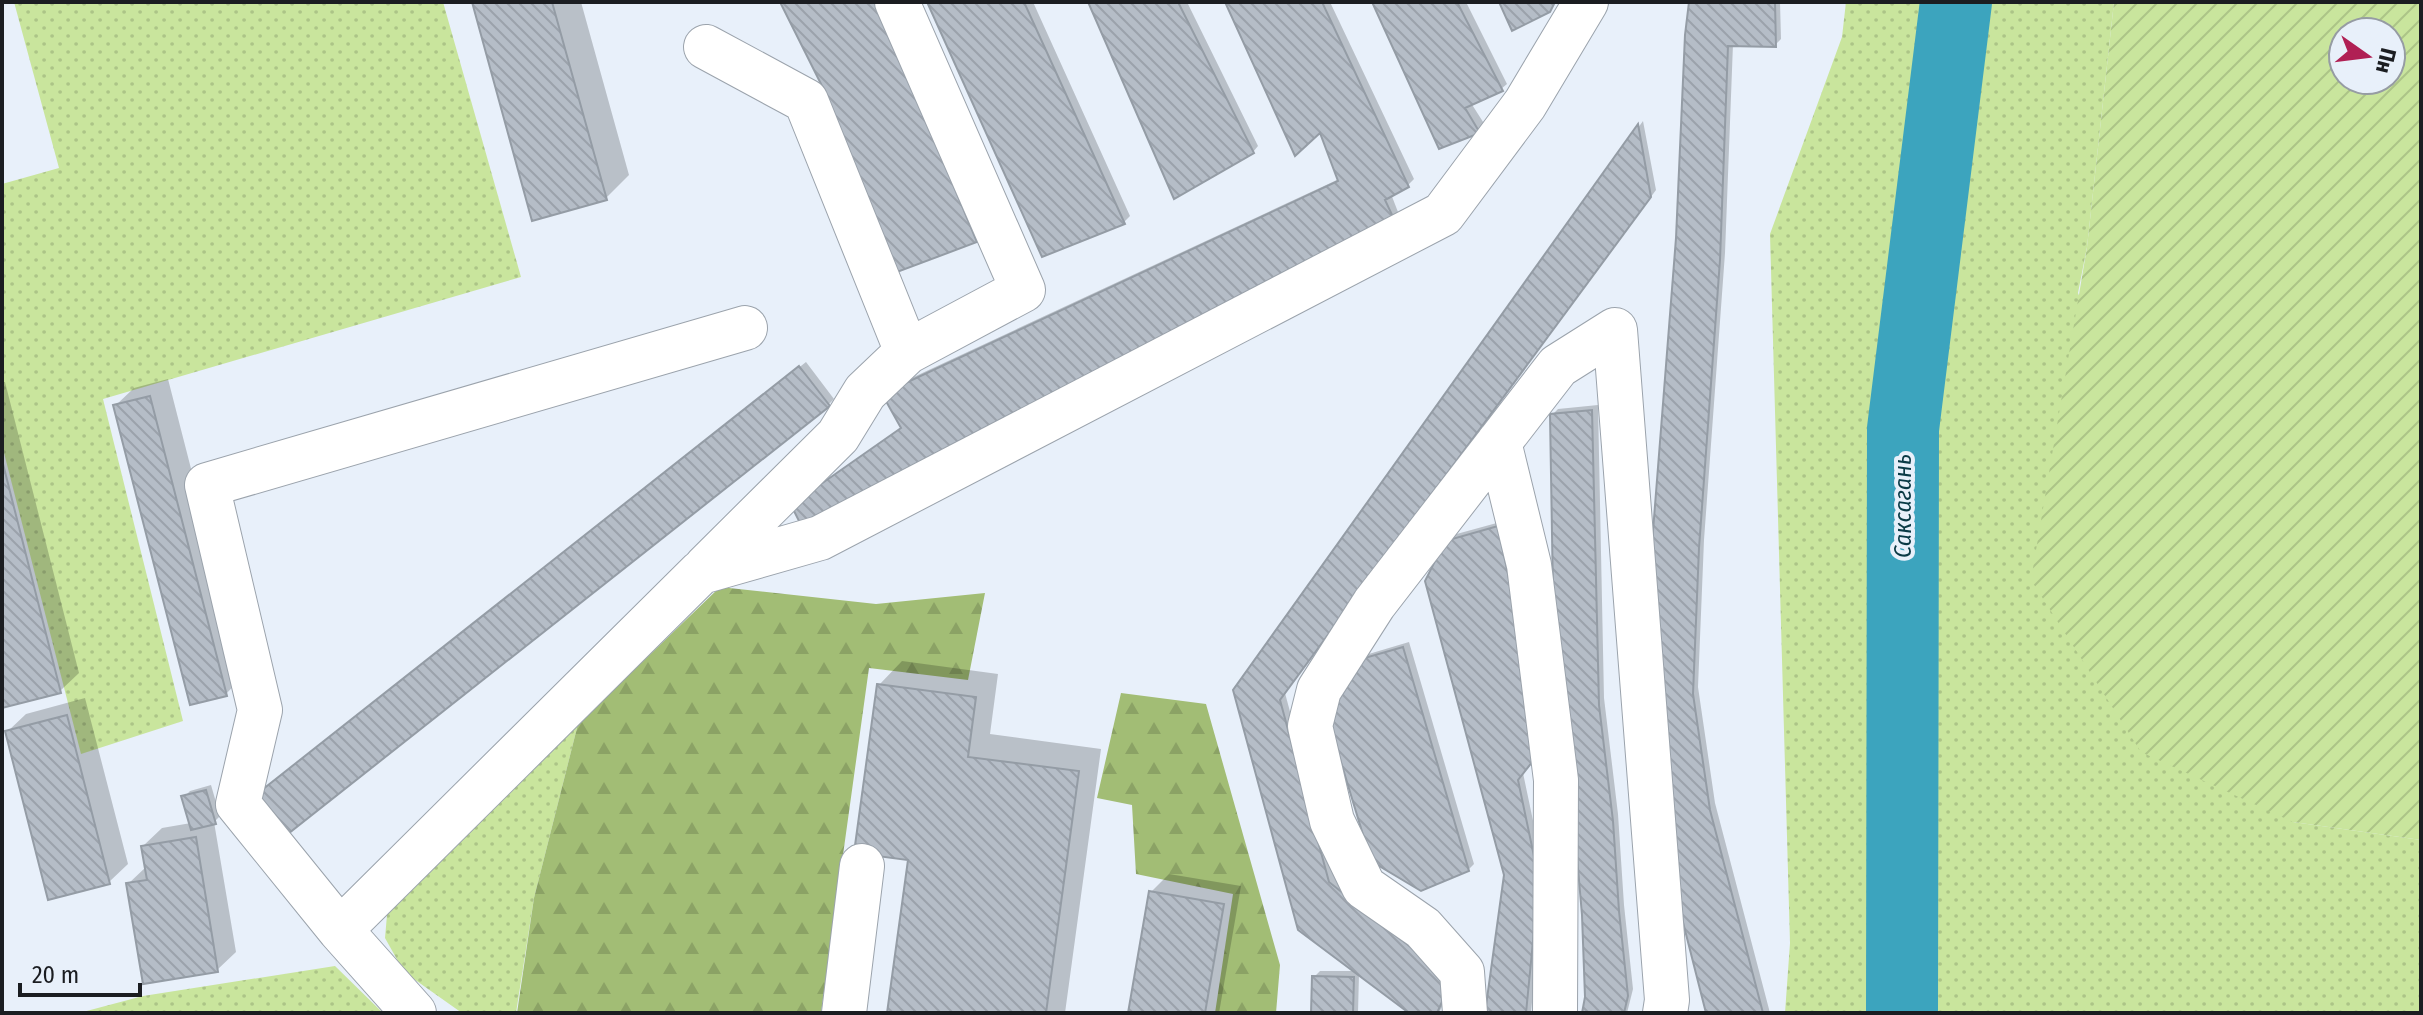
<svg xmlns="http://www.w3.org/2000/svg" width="2423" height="1015" viewBox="0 0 2423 1015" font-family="'Fira Sans Condensed',sans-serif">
  <defs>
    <pattern id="grass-dots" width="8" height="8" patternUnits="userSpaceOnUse" patternTransform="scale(2)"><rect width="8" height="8" fill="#c9e59d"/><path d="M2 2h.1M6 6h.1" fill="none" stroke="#acc487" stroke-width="1.8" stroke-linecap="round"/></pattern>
    <pattern id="forest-firs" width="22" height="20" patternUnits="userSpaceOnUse" patternTransform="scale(2)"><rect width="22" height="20" fill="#a2bd75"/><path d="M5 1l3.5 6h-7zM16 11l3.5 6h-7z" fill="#8ba265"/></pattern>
    <pattern id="garden-furrows" width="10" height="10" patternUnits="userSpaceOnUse" patternTransform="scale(2)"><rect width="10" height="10" fill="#c9e59d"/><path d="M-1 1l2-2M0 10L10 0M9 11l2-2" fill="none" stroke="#acc487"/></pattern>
    <pattern id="building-back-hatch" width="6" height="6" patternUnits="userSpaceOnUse" patternTransform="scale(2)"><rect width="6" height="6" fill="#b5bdc7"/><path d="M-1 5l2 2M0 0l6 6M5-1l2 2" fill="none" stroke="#9ba2ab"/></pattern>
  </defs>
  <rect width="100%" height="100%" fill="#e8f0fa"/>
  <!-- grass -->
  <path fill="url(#grass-dots)" d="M 14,2 L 443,2 L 521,277 L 103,399 L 183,721 L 81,754 L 2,445 L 2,184 L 59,168 Z
    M 1846,2 L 2114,2 L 2087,247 L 2078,293 L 2293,822 L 2421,840 L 2421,1013 L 1785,1013 L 1790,943 L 1770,234 L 1842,37 Z
    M 578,724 L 534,898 L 516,1013 L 462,1013 L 404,972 L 385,938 L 387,915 Z
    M 335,966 L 383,1013 L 79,1013 L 143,996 Z"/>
  <!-- forest -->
  <path fill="url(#forest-firs)" d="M 720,587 L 876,604 L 985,593 L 968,680 L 869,668 L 821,1013 L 517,1013 L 534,898 L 578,724 Z
    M 1121,693 L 1206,704 L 1280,965 L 1276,1013 L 1215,1013 L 1233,894 L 1136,874 L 1132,805 L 1097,798 Z"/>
  <!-- garden -->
  <path fill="url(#garden-furrows)" fill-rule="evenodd" d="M 2114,2 L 2421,2 L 2421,840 L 2293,822 L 2141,752 L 2031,580 L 2087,247 ZM 2343,32 L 2391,32 L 2391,80 L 2343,80 Z"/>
  <!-- shadow -->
  <path fill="#0003" d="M 474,2 L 581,2 L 629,175 L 606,198 Z
    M 930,2 L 1033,2 L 1130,216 L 1124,222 Z
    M 1090,2 L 1187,2 L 1258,146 L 1253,152 Z
    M 1227,2 L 1330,2 L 1414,179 L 1408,185 L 1391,194 L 1398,212 L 1392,218 L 903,427 L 890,388 L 1339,179 L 1320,129 Z
    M 1374,2 L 1466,2 L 1507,84 L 1501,89 L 1471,103 L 1485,125 L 1479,131 Z
    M 1691,2 L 1780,2 L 1781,39 L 1775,45 L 1733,44 L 1725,253 L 1704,540 L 1698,687 L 1715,803 L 1770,1013 L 1709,1013 L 1653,705 Z
    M 1643,121 L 1656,190 L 1285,693 L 1334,876 L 1457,974 L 1439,1013 L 1412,1013 L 1359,974 L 1358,1013 L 1313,1013 L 1314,977 L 1320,971 L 1356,971 L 1235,690 Z
    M 806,362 L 834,399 L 829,404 L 261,792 Z
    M 168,379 L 244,675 L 226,694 L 115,406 L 134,388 Z
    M 2,382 L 5,382 L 79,673 L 60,691 L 2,706 Z
    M 1598,405 L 1604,698 L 1618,814 L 1624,905 L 1633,989 L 1627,1013 L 1584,1013 L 1587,998 L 1584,915 L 1552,415 L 1558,409 Z
    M 1504,521 L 1549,739 L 1523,773 L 1544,873 L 1531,1013 L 1487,1013 L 1506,875 L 1427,581 L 1453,535 Z
    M 1409,642 L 1474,864 L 1468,870 L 1362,656 Z
    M 902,661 L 998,674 L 990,734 L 1101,749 L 1065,1013 L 889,1013 L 910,858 L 879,685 Z
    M 85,698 L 128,864 L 109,882 L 7,732 L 26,714 Z
    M 211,785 L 220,816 L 214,822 L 236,952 L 217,970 L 128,884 L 147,866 L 143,846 L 162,828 L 191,823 L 184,797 L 190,791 Z
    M 1169,874 L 1241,886 L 1219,1013 L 1130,1013 L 1151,892 Z"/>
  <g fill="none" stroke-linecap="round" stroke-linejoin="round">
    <!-- river -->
    <path stroke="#3ca4be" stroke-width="72" d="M 1902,1013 L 1903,429 L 1956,2"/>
  </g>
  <!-- building -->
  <path fill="url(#building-back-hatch)" stroke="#949ca5" stroke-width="2" d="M 472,2 L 552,2 L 607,200 L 532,221 Z
    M 780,2 L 878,2 L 977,242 L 897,272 L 821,84 Z
    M 927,2 L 1024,2 L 1125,224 L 1042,257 Z
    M 1088,2 L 1178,2 L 1254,153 L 1174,199 Z
    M 1225,2 L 1322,2 L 1409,187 L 1385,200 L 1394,219 L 802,527 L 791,505 L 901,428 L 882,394 L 1338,181 L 1320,133 L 1295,156 Z
    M 1372,2 L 1457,2 L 1503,91 L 1465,108 L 1480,133 L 1439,149 Z
    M 1499,2 L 1555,2 L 1550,12 L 1512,31 Z
    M 1689,2 L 1775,2 L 1776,47 L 1728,46 L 1720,260 L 1699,548 L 1693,694 L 1710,810 L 1763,1013 L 1706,1013 L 1669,867 L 1651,706 L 1653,531 L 1676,238 L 1685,35 Z
    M 1638,124 L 1651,197 L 1280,700 L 1329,882 L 1452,980 L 1437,1013 L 1409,1013 L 1298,930 L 1233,690 Z
    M 799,366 L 830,406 L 284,837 L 253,797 Z
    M 150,396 L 227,696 L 190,705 L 113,405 Z
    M 1592,410 L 1599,705 L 1613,821 L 1619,911 L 1628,996 L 1624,1013 L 1582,1013 L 1585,997 L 1582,915 L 1573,811 L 1554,653 L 1550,414 Z
    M 2,460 L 61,693 L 2,708 Z
    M 1498,526 L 1544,747 L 1518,780 L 1539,880 L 1526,1013 L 1485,1013 L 1504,875 L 1425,581 L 1445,541 Z
    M 1403,647 L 1469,871 L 1421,891 L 1371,861 L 1326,713 L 1354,661 Z
    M 877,684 L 976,697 L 968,757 L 1079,771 L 1046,1013 L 887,1013 L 908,860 L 854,853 Z
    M 67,715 L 110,884 L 48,900 L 5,731 Z
    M 206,790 L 216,824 L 191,830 L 181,796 Z
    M 196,837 L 218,972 L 143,984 L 126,883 L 147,880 L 141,846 Z
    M 1149,891 L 1224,904 L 1205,1013 L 1128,1013 Z
    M 1312,976 L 1354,977 L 1353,1013 L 1311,1013 Z"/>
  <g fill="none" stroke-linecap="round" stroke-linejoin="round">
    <!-- minor casing -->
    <g stroke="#9ba3ac" stroke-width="46">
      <path id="minor" d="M 706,47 L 806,101 L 907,352
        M 1499,442 L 1529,565 L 1556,780 L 1555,1013
        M 706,567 L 838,436 L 865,392 L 907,352 L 1023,290 L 897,2
        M 340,930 L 238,804 L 260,710 L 207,485 L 745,328
        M 414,1013 L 340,930 L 701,572 L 820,538 L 1443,214 L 1525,104 L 1586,2
        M 844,1013 L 862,866
        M 1465,1013 L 1462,972 L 1423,928 L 1364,887 L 1332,821 L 1310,726 L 1319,690 L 1374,604 L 1558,366 L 1615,330 L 1667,1000 L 1665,1013"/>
    </g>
    <!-- minor -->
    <use href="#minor" stroke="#fff" stroke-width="44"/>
  </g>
  <g text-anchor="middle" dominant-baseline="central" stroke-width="8" stroke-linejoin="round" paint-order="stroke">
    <!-- water labels -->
    <g font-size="24" font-style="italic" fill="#0a3a45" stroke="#e8f0fa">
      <text transform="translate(1903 506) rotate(-90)">Саксагань</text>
    </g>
  </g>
  <!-- border -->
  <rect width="2423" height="1015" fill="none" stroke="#1b1d21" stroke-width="8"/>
  <!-- north arrow -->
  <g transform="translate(2367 56) rotate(104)"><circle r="38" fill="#e8f0fa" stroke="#969ca3" stroke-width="2"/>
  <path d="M0-6L14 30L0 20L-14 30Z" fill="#b02054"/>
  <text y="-12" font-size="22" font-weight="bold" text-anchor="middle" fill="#1b1d21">Пн</text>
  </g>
  <!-- scale -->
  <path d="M20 983v12h120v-12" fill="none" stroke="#1b1d21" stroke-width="4"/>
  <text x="32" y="983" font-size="24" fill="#1b1d21" stroke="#e8f0fa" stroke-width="6" paint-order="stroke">20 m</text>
</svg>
